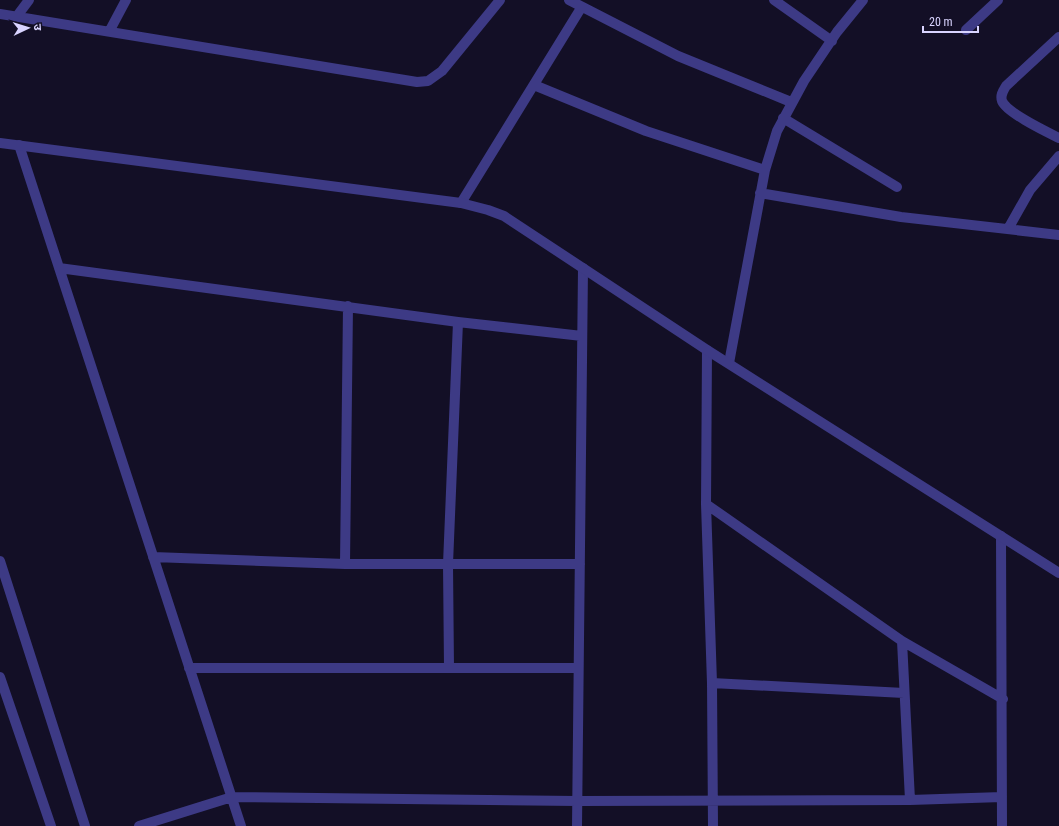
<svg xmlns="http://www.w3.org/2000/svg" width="1059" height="826" viewBox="0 0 1059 826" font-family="'Roboto Condensed','Noto Sans Devanagari',sans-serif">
  <rect width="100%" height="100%" fill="#130f26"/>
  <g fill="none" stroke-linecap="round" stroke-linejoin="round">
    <!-- minor -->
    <path stroke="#3d3a85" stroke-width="10" d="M 569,0 L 678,56 L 791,102
      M 774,0 L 832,41
      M 0,14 L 417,82 L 428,81 L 442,71 L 500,0
      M 17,16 L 29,0
      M 110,30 L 126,0
      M 966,30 L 998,0
      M 1059,37 L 1006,86 C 1003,91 1000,95 1002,101 C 1007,113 1047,132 1059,138
      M 534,85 L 646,131 L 765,170
      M 783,118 L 897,187
      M 19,145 L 241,826
      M 760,193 L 901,217 L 1059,235
      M 461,203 L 581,8
      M 1008,229 L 1030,190 L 1059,156
      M 59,268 L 458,322 L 582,336
      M 707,350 L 706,504 L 712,683 L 713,826
      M 729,363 L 765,170 L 777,131 L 804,81 L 837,32 L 863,0
      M 706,504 L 902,641 L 1003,699
      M 1001,536 L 1002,826
      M 153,557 L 345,564 L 580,564
      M 0,561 L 85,826
      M 345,564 L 348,306
      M 902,641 L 910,800
      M 189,668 L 578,668
      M 449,668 L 448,564 L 458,322
      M 0,677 L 51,826
      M 712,683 L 904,693
      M 139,826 L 232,797 L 577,801 L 910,800 L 1002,797
      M 577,826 L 583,268"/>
    <!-- tertiary -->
    <path stroke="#3d3a85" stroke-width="10" d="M 0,143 L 461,203 L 488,210 L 504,216 L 707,350 L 1059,573"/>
  </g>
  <!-- north arrow -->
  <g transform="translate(28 28) rotate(86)" stroke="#130f26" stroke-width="3" paint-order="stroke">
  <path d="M0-3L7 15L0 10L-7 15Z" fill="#d9d4ff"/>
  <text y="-6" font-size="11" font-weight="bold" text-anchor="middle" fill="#d9d4ff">उ</text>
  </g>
  <!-- scale -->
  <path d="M923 26v6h55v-6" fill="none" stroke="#d9d4ff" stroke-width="2"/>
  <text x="929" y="26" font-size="12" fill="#d9d4ff" stroke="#130f26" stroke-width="3" paint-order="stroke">20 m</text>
</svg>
